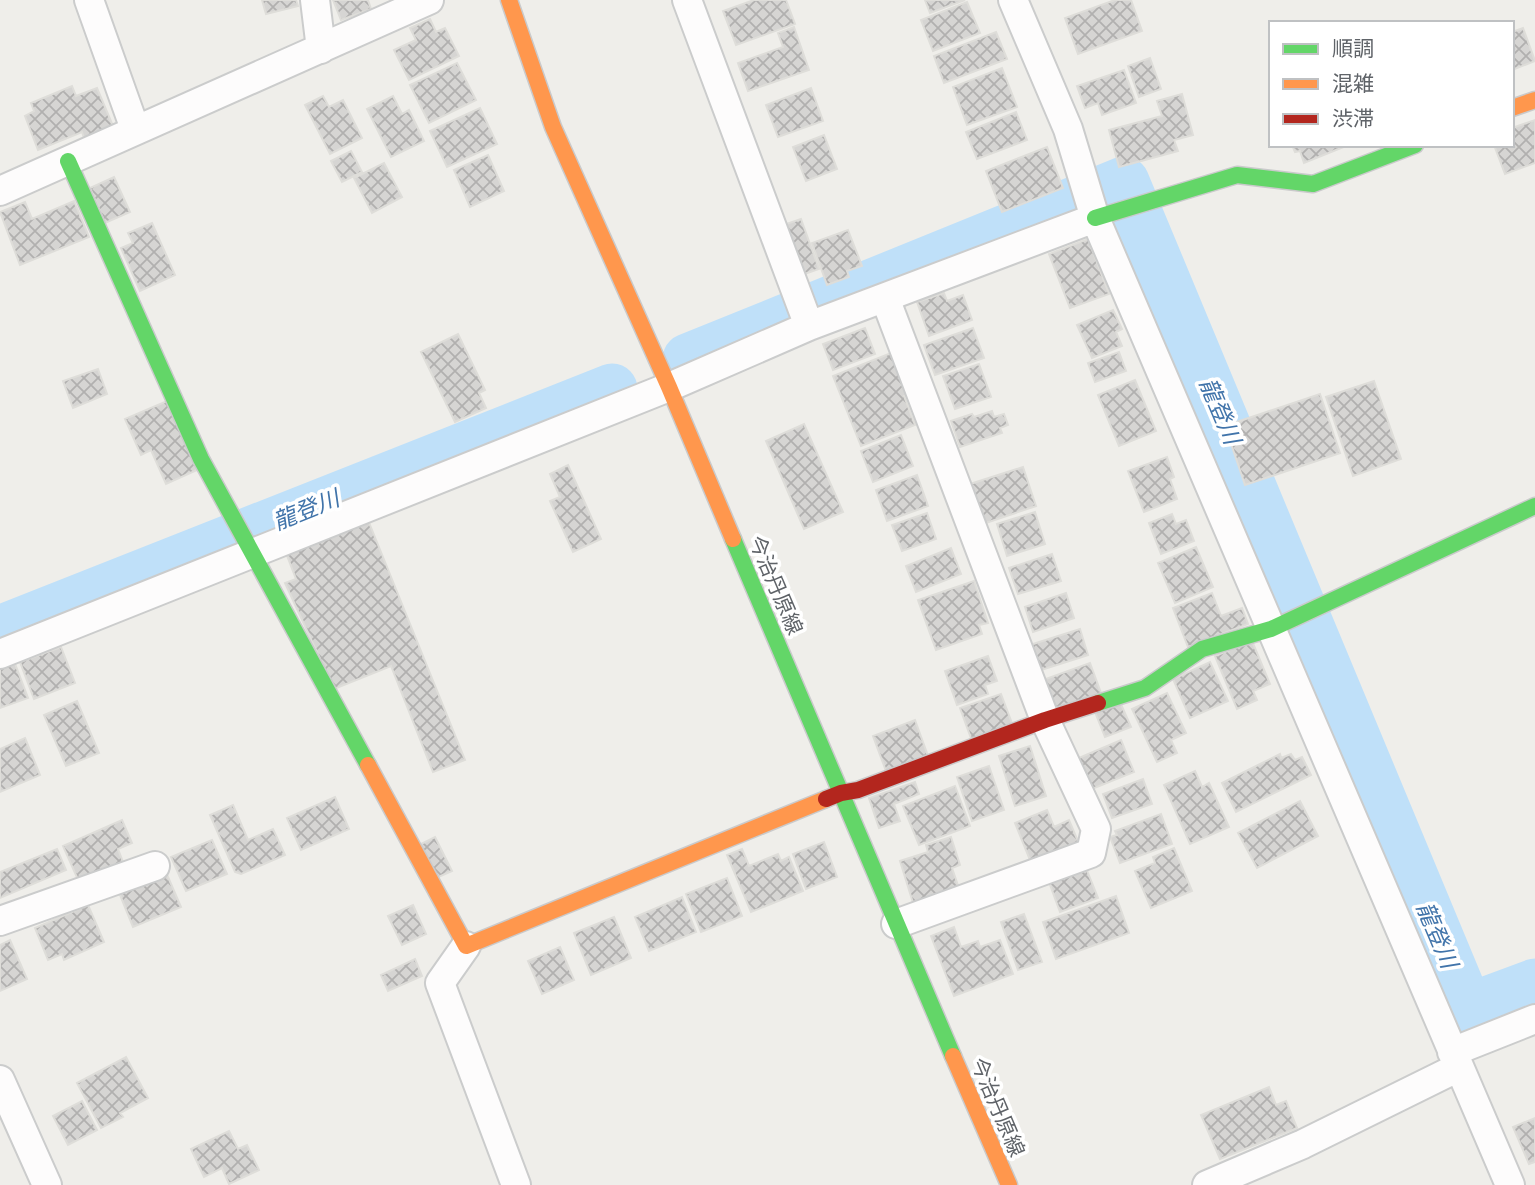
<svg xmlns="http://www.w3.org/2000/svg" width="1535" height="1185" viewBox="0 0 1535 1185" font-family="Montserrat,'Noto Sans JP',sans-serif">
  <defs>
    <pattern id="building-cross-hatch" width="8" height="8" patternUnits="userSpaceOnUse" patternTransform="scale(1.75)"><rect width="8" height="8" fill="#d6d5d3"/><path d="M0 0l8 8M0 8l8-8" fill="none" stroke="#b1b0af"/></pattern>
  </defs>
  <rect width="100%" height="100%" fill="#efeeea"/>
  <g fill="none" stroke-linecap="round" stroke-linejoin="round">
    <!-- river -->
    <path stroke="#bfe0f9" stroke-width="51" d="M 688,359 L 1124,182 L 1468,1009 L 1535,984
      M 0,631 L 612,389"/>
  </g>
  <!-- building -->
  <path fill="url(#building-cross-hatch)" stroke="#deddd9" stroke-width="2" d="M 262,0 L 296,0 L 298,6 L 266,14 Z
    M 333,0 L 368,0 L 371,9 L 341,20 Z
    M 754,0 L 786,0 L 795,24 L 736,45 L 723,11 Z
    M 925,0 L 965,0 L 930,13 Z
    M 1115,0 L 1131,0 L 1142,31 L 1078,54 L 1065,18 Z
    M 967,2 L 980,33 L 933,51 L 921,20 Z
    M 430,19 L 436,32 L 445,28 L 459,56 L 409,80 L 394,50 L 416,40 L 410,28 Z
    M 794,27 L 809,70 L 748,91 L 738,63 L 783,47 L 778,33 Z
    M 1523,28 L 1535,61 L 1512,70 L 1512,32 Z
    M 996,32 L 1007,59 L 944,83 L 934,56 Z
    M 1150,58 L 1161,89 L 1139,97 L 1128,66 Z
    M 457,63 L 476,100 L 429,123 L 410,85 Z
    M 1002,68 L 1017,107 L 967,125 L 953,87 Z
    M 1124,70 L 1136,103 L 1102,115 L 1098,103 L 1085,108 L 1077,86 Z
    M 72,86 L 76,96 L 97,88 L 113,126 L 84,138 L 82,132 L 38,150 L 25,116 L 34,111 L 31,103 Z
    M 811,88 L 823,121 L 778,137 L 766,105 Z
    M 1182,94 L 1193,135 L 1174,140 L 1178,151 L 1119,167 L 1109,130 L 1162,116 L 1157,101 Z
    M 323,96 L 329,107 L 343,100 L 362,138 L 330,154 L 305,105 Z
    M 393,96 L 402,114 L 409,110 L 424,141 L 391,157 L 367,109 Z
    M 480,108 L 497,144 L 447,167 L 430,131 Z
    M 1016,112 L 1027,140 L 977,159 L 966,132 Z
    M 1535,120 L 1535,163 L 1505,174 L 1494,145 L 1512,145 L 1512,128 Z
    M 824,135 L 837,169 L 806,181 L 793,147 Z
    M 1292,145 L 1346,145 L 1346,146 L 1304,163 L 1300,151 L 1295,152 Z
    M 1047,147 L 1063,188 L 1002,212 L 986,171 Z
    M 351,151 L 362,172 L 342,182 L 331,161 Z
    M 488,155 L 504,191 L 470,207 L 454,170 Z
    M 384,163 L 402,197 L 372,213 L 354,178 Z
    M 114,177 L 130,212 L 105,223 L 90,188 Z
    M 74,201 L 89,237 L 20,265 L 0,212 L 25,202 L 32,219 Z
    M 801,219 L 819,269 L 799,276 L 780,226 Z
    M 152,223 L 175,275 L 140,291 L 121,248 L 133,243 L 128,233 Z
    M 848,230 L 862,266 L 847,271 L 849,277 L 827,285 L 812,243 Z
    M 1088,239 L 1109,294 L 1070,308 L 1049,254 Z
    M 944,293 L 947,301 L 963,295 L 972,320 L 929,336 L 917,302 Z
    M 1113,310 L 1122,329 L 1116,332 L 1122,346 L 1092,358 L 1077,325 Z
    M 865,328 L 875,354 L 833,370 L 823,344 Z
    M 973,328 L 984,358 L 935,375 L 924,345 Z
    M 458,334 L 485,390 L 479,393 L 486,408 L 455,422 L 421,352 Z
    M 1119,352 L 1126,371 L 1095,382 L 1088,363 Z
    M 891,353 L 908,395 L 904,396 L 915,425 L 861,446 L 833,376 Z
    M 979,364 L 991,397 L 955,409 L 943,376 Z
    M 98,369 L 107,394 L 73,408 L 63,381 Z
    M 1135,380 L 1156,431 L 1119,446 L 1098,395 Z
    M 1374,381 L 1401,459 L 1353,476 L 1326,397 Z
    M 1320,394 L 1340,453 L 1245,485 L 1225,426 Z
    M 167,401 L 197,470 L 166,484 L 151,450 L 141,455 L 125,419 Z
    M 992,411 L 994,417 L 1004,414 L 1008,425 L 1000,428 L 1002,433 L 960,447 L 951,421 L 972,414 L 974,417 Z
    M 804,424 L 843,512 L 804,529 L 766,441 Z
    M 901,435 L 913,466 L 873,482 L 861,451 Z
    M 1167,457 L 1174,477 L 1170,479 L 1177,499 L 1144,512 L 1128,471 Z
    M 568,465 L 601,539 L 573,552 L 550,501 L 560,497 L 550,474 Z
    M 1023,467 L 1036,506 L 980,525 L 967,485 Z
    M 917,475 L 928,506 L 887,521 L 876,490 Z
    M 1035,512 L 1045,544 L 1007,556 L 997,524 Z
    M 927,513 L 936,539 L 902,551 L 892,525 Z
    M 1172,514 L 1176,524 L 1186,520 L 1194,541 L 1161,554 L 1149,523 Z
    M 368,520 L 465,760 L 433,772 L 391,666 L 334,689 L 285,583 L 296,579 L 286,553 Z
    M 1196,547 L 1213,587 L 1175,603 L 1158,563 Z
    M 951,548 L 961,574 L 916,592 L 906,566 Z
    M 1052,554 L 1061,581 L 1018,594 L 1009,568 Z
    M 974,581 L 988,623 L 979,625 L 982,634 L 936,650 L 918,600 Z
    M 1066,593 L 1074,618 L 1033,632 L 1025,607 Z
    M 1212,593 L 1221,616 L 1242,608 L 1248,624 L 1188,647 L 1173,608 Z
    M 1080,629 L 1088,655 L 1038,671 L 1030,645 Z
    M 1252,641 L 1270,684 L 1253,691 L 1257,700 L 1237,709 L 1215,656 Z
    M 61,647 L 75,683 L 34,699 L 20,662 Z
    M 988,656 L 997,681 L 985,685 L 988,694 L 957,705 L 945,671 Z
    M 14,661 L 28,698 L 0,708 L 0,667 Z
    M 1210,662 L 1228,701 L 1190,718 L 1173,679 Z
    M 1090,663 L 1101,693 L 1051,711 L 1040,681 Z
    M 1167,693 L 1186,733 L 1171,740 L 1177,753 L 1157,762 L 1132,709 Z
    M 1001,694 L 1013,726 L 972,741 L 960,708 Z
    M 77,701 L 99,753 L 66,766 L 44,715 Z
    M 1120,702 L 1131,727 L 1105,737 L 1095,712 Z
    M 915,720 L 928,756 L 886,771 L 873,736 Z
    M 25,738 L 40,775 L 0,792 L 0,749 Z
    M 1121,740 L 1134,772 L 1087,791 L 1074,760 Z
    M 1030,746 L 1046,796 L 1015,806 L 999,756 Z
    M 1280,754 L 1281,758 L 1291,754 L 1295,760 L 1302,757 L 1311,775 L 1236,812 L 1222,783 Z
    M 989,766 L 1004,810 L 972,821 L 957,777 Z
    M 1195,771 L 1202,787 L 1209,783 L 1229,827 L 1190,844 L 1164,785 Z
    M 1143,779 L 1152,804 L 1112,818 L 1103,794 Z
    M 915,782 L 919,794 L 894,804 L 900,821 L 879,828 L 869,798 Z
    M 955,786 L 970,826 L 919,845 L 903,806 Z
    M 335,797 L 349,829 L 301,850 L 287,818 Z
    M 1300,801 L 1318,836 L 1257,868 L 1238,833 Z
    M 233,805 L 248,840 L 273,829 L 285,855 L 241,874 L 235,872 L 210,815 Z
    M 1047,810 L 1054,827 L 1069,820 L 1080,846 L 1032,865 L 1015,823 Z
    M 1161,814 L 1172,844 L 1120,863 L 1110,837 L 1117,835 L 1115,831 Z
    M 122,820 L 132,843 L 118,849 L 123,862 L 79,882 L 63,846 Z
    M 435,837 L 452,871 L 434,879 L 417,846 Z
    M 951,837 L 960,865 L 952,868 L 960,891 L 914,906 L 900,861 L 928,852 L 926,845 Z
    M 212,840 L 227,874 L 186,891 L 171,857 Z
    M 824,842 L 837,877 L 806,889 L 793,854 Z
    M 1174,848 L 1192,891 L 1151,908 L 1135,871 L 1155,863 L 1153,857 Z
    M 57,849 L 66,870 L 0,898 L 0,872 Z
    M 742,849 L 749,866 L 778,854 L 781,861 L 789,857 L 803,891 L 751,912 L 727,855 Z
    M 1086,868 L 1098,898 L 1060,912 L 1049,882 Z
    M 165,870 L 181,907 L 133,927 L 118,890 Z
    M 727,878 L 742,916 L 701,932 L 686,894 Z
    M 1116,896 L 1129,933 L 1056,959 L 1043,922 Z
    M 682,897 L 696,932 L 649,951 L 635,917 Z
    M 88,905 L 104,942 L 64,960 L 62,954 L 48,960 L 35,928 Z
    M 413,905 L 426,934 L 402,945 L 388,916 Z
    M 1024,914 L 1042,962 L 1018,970 L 1001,922 Z
    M 614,917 L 631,958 L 591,975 L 574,933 Z
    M 954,927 L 961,947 L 978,941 L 980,947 L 1000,940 L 1013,974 L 954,996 L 931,936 Z
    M 10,940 L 27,979 L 0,991 L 0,945 Z
    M 560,947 L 574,980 L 542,994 L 528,961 Z
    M 415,959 L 422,976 L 388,991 L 381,975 Z
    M 126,1057 L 148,1098 L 120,1113 L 123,1117 L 101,1128 L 77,1083 Z
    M 1269,1087 L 1276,1105 L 1286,1101 L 1297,1128 L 1220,1159 L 1201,1115 Z
    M 82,1101 L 97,1130 L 68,1145 L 53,1116 Z
    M 1535,1118 L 1535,1162 L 1529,1164 L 1513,1127 Z
    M 229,1131 L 238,1149 L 247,1145 L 259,1170 L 229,1184 L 222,1168 L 204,1177 L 191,1149 Z"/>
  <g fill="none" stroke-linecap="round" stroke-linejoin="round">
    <!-- street casing -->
    <g stroke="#cbcccc" stroke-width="32">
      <path id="street" d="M 89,0 L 135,129
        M 315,0 L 321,49
        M 687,0 L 809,326
        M 1013,0 L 1068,129 L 1095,218 L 1510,1185
        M 0,191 L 429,0
        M 885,298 L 1045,720 L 1096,829 L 1091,853 L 896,924
        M 0,654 L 669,387 L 809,326 L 1095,218
        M 0,921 L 155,866
        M 466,946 L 440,983 L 516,1185
        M 1452,1052 L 1535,1019
        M 0,1080 L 47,1185
        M 1207,1185 L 1303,1144 L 1459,1067"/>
    </g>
    <!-- fast casing -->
    <g stroke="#cacacb" stroke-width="19">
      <path id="fast" d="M 68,161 L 201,459 L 368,765
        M 1095,218 L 1237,175 L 1313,184 L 1415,145
        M 733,539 L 953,1056
        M 1098,703 L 1145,688 L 1202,649 L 1271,629 L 1535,506"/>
    </g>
    <!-- slow casing -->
    <g stroke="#cacacb" stroke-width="19">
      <path id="slow" d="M 509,0 L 553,127 L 669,387 L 733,539
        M 1512,108 L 1535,100
        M 368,765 L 466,946 L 826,799
        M 953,1056 L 1009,1185"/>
    </g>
    <!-- jam casing -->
    <g stroke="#cacacb" stroke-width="19">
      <path id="jam" d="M 826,799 L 841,793 L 858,790 L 1045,720 L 1098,703"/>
    </g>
    <!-- street -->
    <use href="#street" stroke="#fdfcfc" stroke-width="28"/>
    <!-- fast -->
    <use href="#fast" stroke="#63d668" stroke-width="16"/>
    <!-- slow -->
    <use href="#slow" stroke="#ff974d" stroke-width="16"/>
    <!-- jam -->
    <use href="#jam" stroke="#b3261e" stroke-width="16"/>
  </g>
  <g text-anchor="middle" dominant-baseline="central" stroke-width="7" stroke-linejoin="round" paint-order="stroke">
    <!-- street labels -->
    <g font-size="21" fill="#5f6368" stroke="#fff">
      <text transform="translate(776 585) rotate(67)">今治丹原線</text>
      <text transform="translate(998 1107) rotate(67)">今治丹原線</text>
    </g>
    <!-- water labels -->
    <g font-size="23" font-style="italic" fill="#4174aa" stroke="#fff">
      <text transform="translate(1220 411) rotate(67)">龍登川</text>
      <text transform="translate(306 510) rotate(-22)">龍登川</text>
      <text transform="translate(1437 935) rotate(67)">龍登川</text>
    </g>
  </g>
  <!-- legend -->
  <rect x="1269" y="21" width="245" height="126" fill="#ffffff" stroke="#bfc1c3" stroke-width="2"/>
  <rect x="1283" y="44" width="35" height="10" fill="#63d668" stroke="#bfc1c3" stroke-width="2"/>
  <text x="1332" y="56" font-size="21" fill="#5f6368">順調</text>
  <rect x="1283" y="79" width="35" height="10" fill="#ff974d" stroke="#bfc1c3" stroke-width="2"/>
  <text x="1332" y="91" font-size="21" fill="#5f6368">混雑</text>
  <rect x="1283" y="114" width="35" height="10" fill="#b3261e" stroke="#bfc1c3" stroke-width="2"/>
  <text x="1332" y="126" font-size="21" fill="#5f6368">渋滞</text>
</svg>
